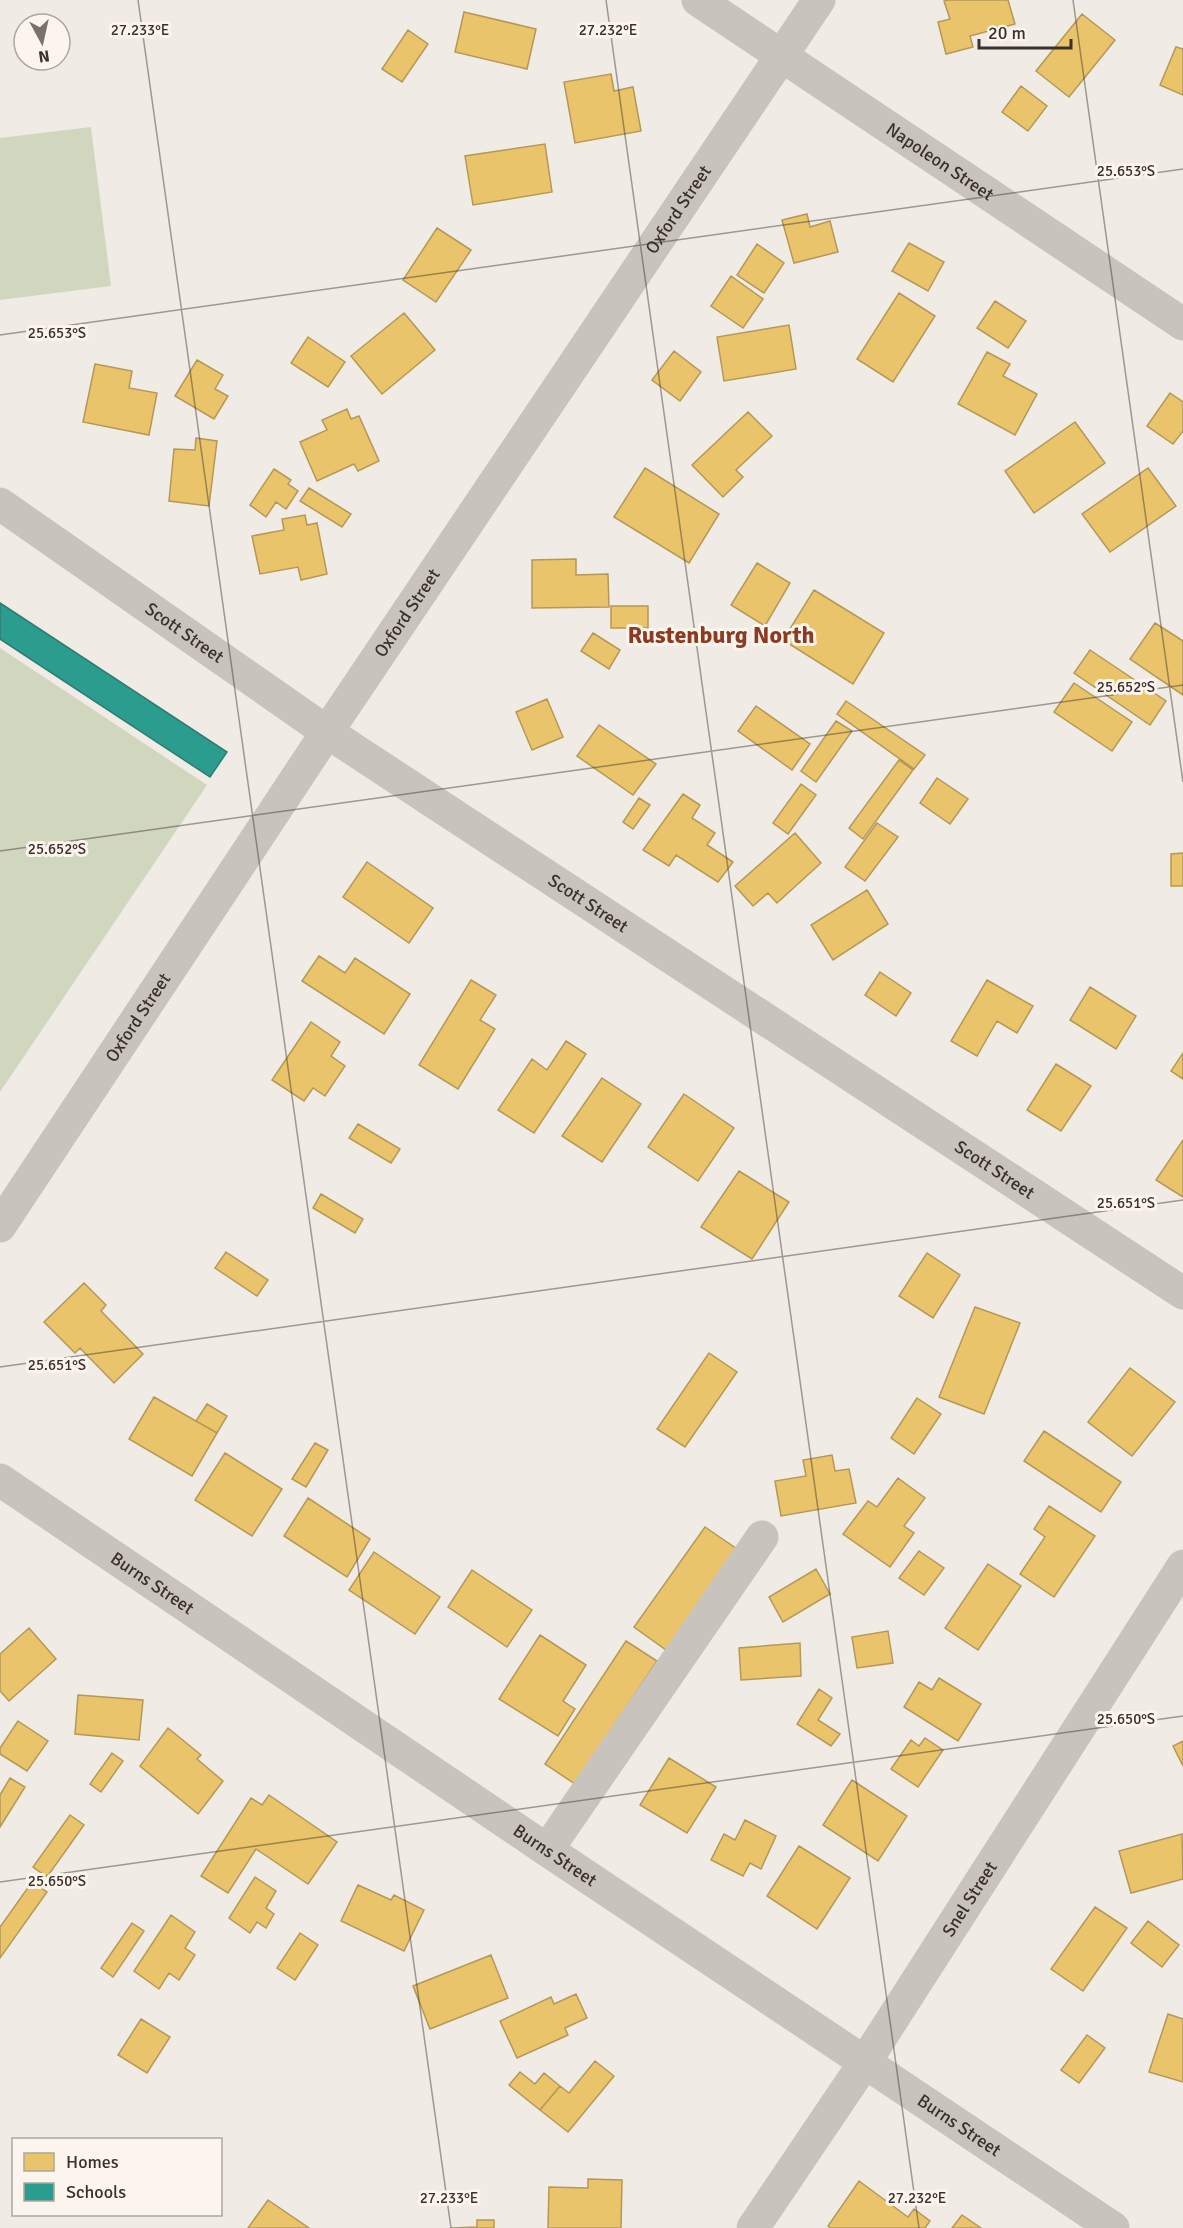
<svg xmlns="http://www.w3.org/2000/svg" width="1183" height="2228" viewBox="0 0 1183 2228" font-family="Signika,sans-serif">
  <rect width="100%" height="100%" fill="#f0ebe5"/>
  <!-- green -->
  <path fill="#d1d6bf" d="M 91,127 L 111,286 L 0,300 L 0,138 Z
    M 0,648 L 207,785 L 0,1092 Z"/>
  <!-- homes -->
  <path fill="#e9c46a" stroke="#b59857" stroke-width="1.5" d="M 948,0 L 1008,0 L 1015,24 L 970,36 L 973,47 L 946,54 L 938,22 L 950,19 L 944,1 Z
    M 464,12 L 536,29 L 527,69 L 455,52 Z
    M 1082,14 L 1115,40 L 1069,97 L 1036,71 Z
    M 408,30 L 428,44 L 402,82 L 382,69 Z
    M 1176,47 L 1183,49 L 1183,95 L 1160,85 Z
    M 611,74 L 614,91 L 633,87 L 641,131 L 575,143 L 564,82 Z
    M 1021,86 L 1047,106 L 1028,131 L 1002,112 Z
    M 545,144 L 552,192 L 473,205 L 465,156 Z
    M 807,214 L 810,227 L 830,221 L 838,252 L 794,263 L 782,220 Z
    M 437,228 L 471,250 L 436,302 L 403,280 Z
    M 909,243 L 944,262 L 928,291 L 892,271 Z
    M 757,244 L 784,263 L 764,293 L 737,275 Z
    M 731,276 L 763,299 L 743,328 L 711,306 Z
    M 899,293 L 935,316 L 893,382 L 857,359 Z
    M 995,301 L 1026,321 L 1008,348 L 977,328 Z
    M 404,313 L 435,350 L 382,394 L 351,356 Z
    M 789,325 L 796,369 L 724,381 L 717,337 Z
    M 308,337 L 345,362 L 328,387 L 291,363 Z
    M 674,351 L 701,372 L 680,401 L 652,380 Z
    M 987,352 L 1010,364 L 1003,376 L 1037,394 L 1015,435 L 958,404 Z
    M 197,360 L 223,375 L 215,389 L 228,396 L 214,419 L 175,396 Z
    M 95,364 L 132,371 L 129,388 L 157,393 L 149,435 L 83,422 Z
    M 1170,393 L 1183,402 L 1183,431 L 1173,444 L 1147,426 Z
    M 347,409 L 351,419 L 359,416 L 379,461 L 358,471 L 354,464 L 317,481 L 300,442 L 327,430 L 322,420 Z
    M 748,412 L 772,436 L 736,470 L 743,477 L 723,497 L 692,465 Z
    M 1075,422 L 1105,463 L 1034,513 L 1005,471 Z
    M 196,438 L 217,441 L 209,506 L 169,501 L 174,449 L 195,450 Z
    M 645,468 L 719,514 L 689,563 L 614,517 Z
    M 1148,468 L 1176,506 L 1110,552 L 1082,514 Z
    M 274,469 L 291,480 L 288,484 L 298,491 L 286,509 L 276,502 L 266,517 L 250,505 Z
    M 309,488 L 351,514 L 342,527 L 300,501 Z
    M 305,515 L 307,525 L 317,523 L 327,574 L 301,580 L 298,567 L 260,574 L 252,536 L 284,530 L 282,519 Z
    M 576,559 L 576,575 L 608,574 L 609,607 L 532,608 L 532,560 Z
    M 757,563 L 790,583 L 765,626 L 731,605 Z
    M 814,590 L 884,633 L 853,684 L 783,640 Z
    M 611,606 L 648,606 L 648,628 L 611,628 Z
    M 1155,623 L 1183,641 L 1183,695 L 1130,659 Z
    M 593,633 L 620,650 L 609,669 L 581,651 Z
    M 1090,650 L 1166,701 L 1150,725 L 1074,673 Z
    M 1074,683 L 1132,722 L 1112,751 L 1054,712 Z
    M 547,699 L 563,737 L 532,750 L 516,712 Z
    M 846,701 L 925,755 L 914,769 L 837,714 Z
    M 756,706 L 810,744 L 792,770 L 738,731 Z
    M 836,721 L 852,731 L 816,782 L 801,771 Z
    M 599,725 L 656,764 L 633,795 L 577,756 Z
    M 899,760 L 913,770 L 863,839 L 849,828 Z
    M 937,778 L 968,799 L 950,824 L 920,803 Z
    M 801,784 L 816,795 L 788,834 L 773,823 Z
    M 683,794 L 700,805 L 692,818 L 715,833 L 707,845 L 733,862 L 718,882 L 676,855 L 669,866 L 643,850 Z
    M 639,798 L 650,805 L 633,829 L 623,822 Z
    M 877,823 L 898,837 L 865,881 L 845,867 Z
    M 795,833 L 821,863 L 777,903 L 768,893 L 753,906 L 735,886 Z
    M 1183,853 L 1183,886 L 1171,886 L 1171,854 Z
    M 367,862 L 433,908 L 409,943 L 343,897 Z
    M 867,890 L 888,924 L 833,960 L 811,925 Z
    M 319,956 L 345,973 L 355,958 L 410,994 L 384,1034 L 302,981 Z
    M 880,972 L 911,993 L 896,1016 L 865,995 Z
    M 471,980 L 496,995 L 480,1020 L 495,1029 L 458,1089 L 419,1065 Z
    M 987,980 L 1033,1006 L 1017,1033 L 997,1021 L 977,1056 L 951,1041 Z
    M 1090,987 L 1136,1016 L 1116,1049 L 1070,1020 Z
    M 311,1022 L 340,1042 L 331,1056 L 345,1066 L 325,1096 L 313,1088 L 304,1101 L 272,1080 Z
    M 566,1041 L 586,1054 L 534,1133 L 498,1110 L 532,1059 L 547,1070 Z
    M 1183,1053 L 1183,1079 L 1171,1071 Z
    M 1056,1064 L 1091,1086 L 1061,1131 L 1027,1110 Z
    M 602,1078 L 641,1104 L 602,1162 L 562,1136 Z
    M 684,1094 L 734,1128 L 698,1181 L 648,1147 Z
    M 358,1124 L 400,1149 L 391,1163 L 349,1138 Z
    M 1183,1140 L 1183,1197 L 1156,1180 Z
    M 739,1171 L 789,1202 L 752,1259 L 701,1227 Z
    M 321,1194 L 363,1219 L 355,1233 L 313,1208 Z
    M 226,1252 L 268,1280 L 257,1296 L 215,1268 Z
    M 927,1253 L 960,1275 L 933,1318 L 899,1296 Z
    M 84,1283 L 106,1305 L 101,1311 L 143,1354 L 114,1383 L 80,1348 L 75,1353 L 44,1322 Z
    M 975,1307 L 1020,1323 L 984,1414 L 939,1397 Z
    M 709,1353 L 737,1372 L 685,1447 L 657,1429 Z
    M 1130,1368 L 1175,1402 L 1132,1456 L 1088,1422 Z
    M 154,1397 L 217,1433 L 192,1476 L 129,1439 Z
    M 917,1398 L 941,1414 L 914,1454 L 891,1438 Z
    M 207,1404 L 227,1416 L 217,1433 L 196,1421 Z
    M 1044,1431 L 1121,1482 L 1101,1512 L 1024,1461 Z
    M 315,1443 L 328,1450 L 306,1487 L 292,1479 Z
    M 225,1453 L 282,1489 L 252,1536 L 195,1500 Z
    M 832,1455 L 835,1471 L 849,1469 L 856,1503 L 781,1516 L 775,1481 L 806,1476 L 803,1460 Z
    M 898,1478 L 925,1498 L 904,1526 L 914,1533 L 890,1567 L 843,1534 L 868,1501 L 877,1507 Z
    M 308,1498 L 370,1539 L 347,1577 L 284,1536 Z
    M 1049,1506 L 1095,1536 L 1054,1597 L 1020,1574 L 1045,1537 L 1034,1529 Z
    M 705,1527 L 737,1549 L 666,1650 L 634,1627 Z
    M 919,1551 L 944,1568 L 924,1595 L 899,1578 Z
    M 374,1552 L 440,1597 L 415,1634 L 349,1590 Z
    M 988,1564 L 1021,1586 L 978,1650 L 945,1628 Z
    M 816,1569 L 830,1594 L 783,1622 L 769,1597 Z
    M 472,1570 L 532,1610 L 507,1647 L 448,1607 Z
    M 29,1628 L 56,1659 L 9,1701 L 0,1691 L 0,1654 Z
    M 888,1631 L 893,1663 L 857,1668 L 852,1637 Z
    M 540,1635 L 586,1665 L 563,1701 L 575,1709 L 558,1736 L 499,1699 Z
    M 626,1641 L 657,1661 L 575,1784 L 545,1764 Z
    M 800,1643 L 801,1676 L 741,1680 L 739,1648 Z
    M 939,1678 L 981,1704 L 958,1741 L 904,1707 L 919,1682 L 932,1690 Z
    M 819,1689 L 832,1698 L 818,1720 L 840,1734 L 831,1746 L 797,1724 Z
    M 78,1695 L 143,1700 L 139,1740 L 75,1734 Z
    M 18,1721 L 48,1741 L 27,1771 L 0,1754 L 0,1748 Z
    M 168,1728 L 201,1755 L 197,1759 L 223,1781 L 198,1814 L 140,1766 Z
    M 925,1738 L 943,1750 L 918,1787 L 891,1769 L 911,1740 L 919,1746 Z
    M 1183,1741 L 1183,1766 L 1173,1746 Z
    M 112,1753 L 123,1761 L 101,1792 L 90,1784 Z
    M 669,1758 L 716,1787 L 687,1833 L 640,1805 Z
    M 10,1778 L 25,1787 L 0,1827 L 0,1795 Z
    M 852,1780 L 907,1816 L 878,1861 L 823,1825 Z
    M 269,1795 L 337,1842 L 308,1884 L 256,1849 L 228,1893 L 201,1876 L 251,1798 L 262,1805 Z
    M 70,1815 L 84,1825 L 47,1877 L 33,1867 Z
    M 745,1820 L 776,1836 L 761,1869 L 750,1863 L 743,1876 L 711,1860 L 724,1834 L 735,1840 Z
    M 1182,1834 L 1183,1879 L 1131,1893 L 1119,1851 Z
    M 799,1846 L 850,1878 L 817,1929 L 767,1896 Z
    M 255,1877 L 276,1891 L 266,1908 L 274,1914 L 266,1928 L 257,1922 L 250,1933 L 229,1918 Z
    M 32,1882 L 47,1892 L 0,1958 L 0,1927 Z
    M 358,1885 L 391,1900 L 394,1895 L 424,1910 L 404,1951 L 341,1921 Z
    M 1095,1907 L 1127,1928 L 1083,1991 L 1051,1969 Z
    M 171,1915 L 195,1932 L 185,1948 L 195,1955 L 179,1980 L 169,1973 L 159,1989 L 134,1971 Z
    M 1148,1921 L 1179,1945 L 1162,1967 L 1131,1943 Z
    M 132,1923 L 144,1931 L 113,1977 L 101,1968 Z
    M 300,1933 L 318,1945 L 295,1980 L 277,1968 Z
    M 491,1955 L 508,1998 L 430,2029 L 413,1986 Z
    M 576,1994 L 587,2018 L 565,2028 L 568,2035 L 517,2058 L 500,2021 L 551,1997 L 554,2004 Z
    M 1168,2014 L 1183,2019 L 1183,2082 L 1149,2072 Z
    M 141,2019 L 170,2037 L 147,2073 L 118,2055 Z
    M 1087,2035 L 1105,2048 L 1079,2083 L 1061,2070 Z
    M 595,2061 L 614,2076 L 568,2132 L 540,2110 L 560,2086 L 569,2093 Z
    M 520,2072 L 535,2084 L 544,2073 L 560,2086 L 540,2110 L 509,2085 Z
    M 588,2179 L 622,2180 L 621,2228 L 548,2228 L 549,2187 L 588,2188 Z
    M 859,2181 L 908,2217 L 914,2209 L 930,2221 L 925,2228 L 831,2228 L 828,2226 Z
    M 268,2200 L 309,2228 L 248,2228 Z
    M 962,2215 L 981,2228 L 952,2228 Z
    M 477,2220 L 494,2220 L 494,2228 L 451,2228 L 477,2227 Z"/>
  <!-- schools -->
  <path fill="#2a9d8f" stroke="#2f7c71" stroke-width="1.5" d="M 0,603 L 227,752 L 210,777 L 0,639 Z"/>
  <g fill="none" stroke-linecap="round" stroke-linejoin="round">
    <!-- minor -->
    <g stroke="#c9c3be" stroke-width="33">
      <path id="s1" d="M 698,0 L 1183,324"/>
      <path id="s2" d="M 0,504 L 327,732 L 1183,1293"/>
      <path id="s3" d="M 0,1226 L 327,732 L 819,0"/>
      <path id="s4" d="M 0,1480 L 547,1850 L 1113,2228"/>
      <path d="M 547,1850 L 762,1537"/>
      <path id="s5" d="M 753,2228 L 865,2062 L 1183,1566"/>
    </g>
  </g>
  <!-- ticks -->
  <path fill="none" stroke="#3b302b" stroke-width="1.5" stroke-opacity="0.45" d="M 138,0 L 451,2228M 606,0 L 919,2228M 1073,0 L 1183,782M 0,335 L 1183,169M 0,851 L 1183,685M 0,1367 L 1183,1200M 0,1882 L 1183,1716"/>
  <g text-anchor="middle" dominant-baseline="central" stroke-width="6" stroke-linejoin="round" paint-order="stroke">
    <!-- street labels -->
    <g font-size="18" fill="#3b302b" stroke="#fbf5ee">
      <text stroke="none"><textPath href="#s1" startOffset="291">Napoleon Street</textPath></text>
      <text stroke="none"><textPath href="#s3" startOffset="1222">Oxford Street</textPath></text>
      <text stroke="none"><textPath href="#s3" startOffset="736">Oxford Street</textPath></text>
      <text stroke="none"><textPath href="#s2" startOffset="225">Scott Street</textPath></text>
      <text stroke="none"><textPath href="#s2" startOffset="711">Scott Street</textPath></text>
      <text stroke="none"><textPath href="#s3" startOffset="250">Oxford Street</textPath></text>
      <text stroke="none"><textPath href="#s2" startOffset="1197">Scott Street</textPath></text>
      <text stroke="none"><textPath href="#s4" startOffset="184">Burns Street</textPath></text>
      <text stroke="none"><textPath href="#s4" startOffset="670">Burns Street</textPath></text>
      <text stroke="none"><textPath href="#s5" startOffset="394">Snel Street</textPath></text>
      <text stroke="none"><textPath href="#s4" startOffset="1156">Burns Street</textPath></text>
    </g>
    <!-- district labels -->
    <g font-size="24" font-weight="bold" fill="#8c3b22" stroke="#fbf5ee">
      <text x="721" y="635">Rustenburg North</text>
    </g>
  </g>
  <g font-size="15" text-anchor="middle" fill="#3b302b" stroke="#fbf5ee" stroke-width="6" stroke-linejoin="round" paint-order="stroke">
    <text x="140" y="35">27.233°E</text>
    <text x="608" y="35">27.232°E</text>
    <text x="1126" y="176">25.653°S</text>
    <text x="57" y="338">25.653°S</text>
    <text x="1126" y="692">25.652°S</text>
    <text x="57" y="854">25.652°S</text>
    <text x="1126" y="1208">25.651°S</text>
    <text x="57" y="1370">25.651°S</text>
    <text x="1126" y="1724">25.650°S</text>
    <text x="57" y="1886">25.650°S</text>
    <text x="449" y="2203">27.233°E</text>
    <text x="917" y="2203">27.232°E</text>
  </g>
  <!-- legend -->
  <rect x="12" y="2138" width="210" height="78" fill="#fbf5ee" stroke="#aea6a0" stroke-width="1.5"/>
  <rect x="24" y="2153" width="30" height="18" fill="#e9c46a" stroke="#aea6a0" stroke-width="1.5"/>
  <text x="66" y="2168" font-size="18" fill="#3b302b">Homes</text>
  <rect x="24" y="2183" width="30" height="18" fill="#2a9d8f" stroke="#aea6a0" stroke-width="1.5"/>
  <text x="66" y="2198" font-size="18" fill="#3b302b">Schools</text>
  <!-- north arrow -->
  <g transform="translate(42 42) rotate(172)"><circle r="28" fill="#fbf5ee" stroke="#aea6a0" stroke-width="1.5"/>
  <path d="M0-4.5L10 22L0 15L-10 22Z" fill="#7a716c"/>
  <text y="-9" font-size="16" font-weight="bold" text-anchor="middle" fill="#3b302b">N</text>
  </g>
  <!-- scale -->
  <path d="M979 39v9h92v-9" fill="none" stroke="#3b302b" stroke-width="3"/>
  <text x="988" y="39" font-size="18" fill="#3b302b" stroke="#fbf5ee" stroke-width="4.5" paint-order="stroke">20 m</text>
</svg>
